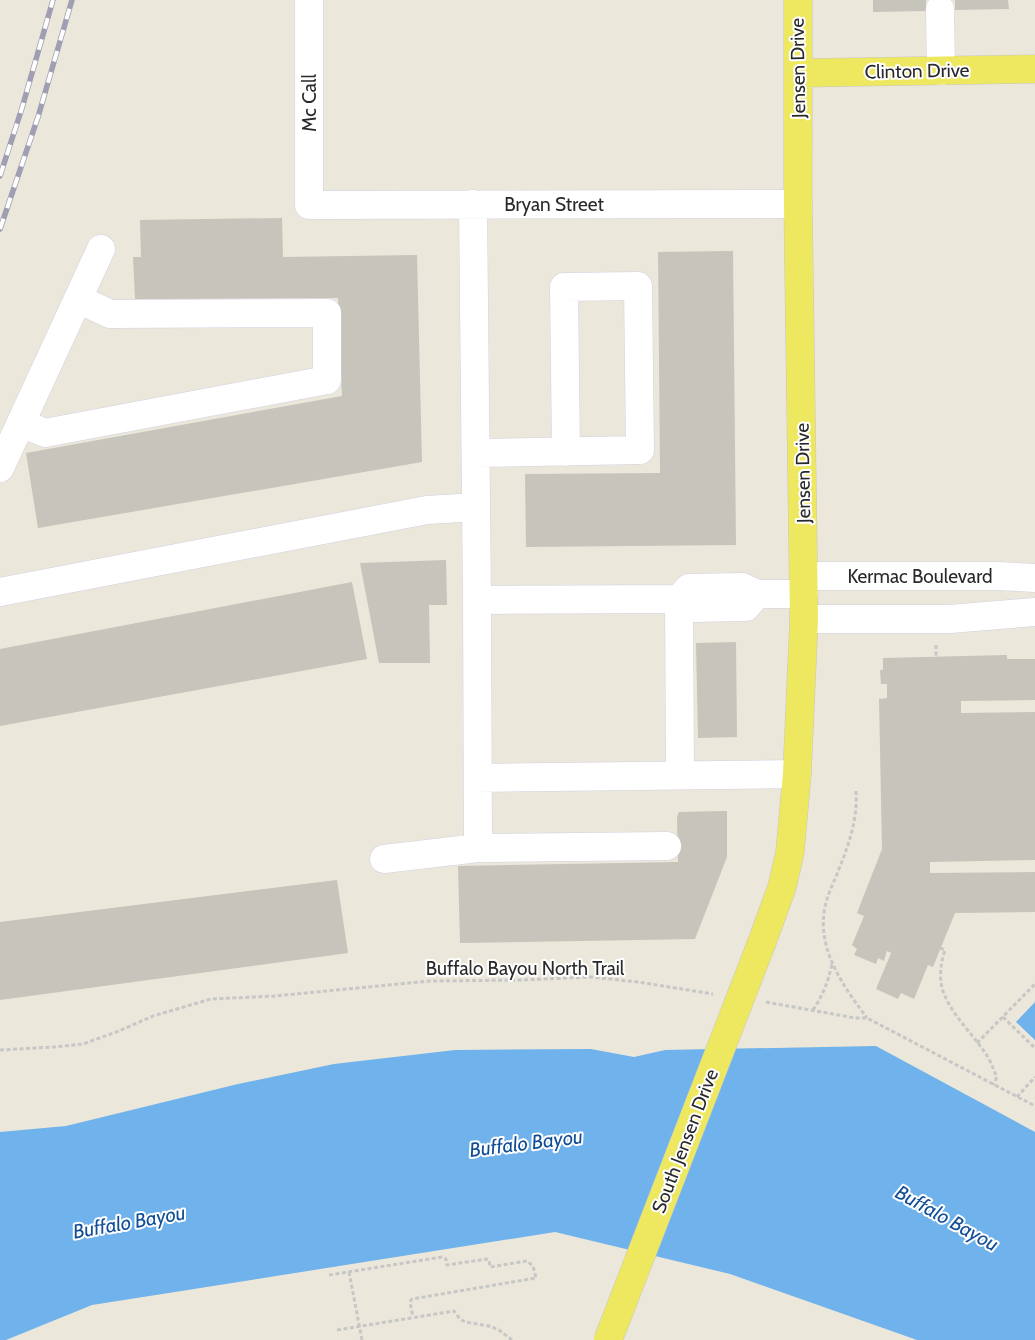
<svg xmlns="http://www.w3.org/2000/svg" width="1035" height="1340" viewBox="0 0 1035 1340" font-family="Cabin,sans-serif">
  <rect width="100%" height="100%" fill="#ebe7db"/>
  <!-- water -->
  <path fill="#70b2eb" d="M 1035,1002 L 1035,1040 L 1016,1022 Z
    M 876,1046 L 1035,1132 L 1035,1340 L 917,1340 L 730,1274 L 555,1232 L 92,1305 L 6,1340 L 0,1340 L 0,1132 L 66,1126 L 238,1084 L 334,1064 L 455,1050 L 591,1049 L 634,1057 L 665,1050 Z"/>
  <!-- building -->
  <path fill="#c6c4bb" d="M 873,0 L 926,0 L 926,11 L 873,12 Z
    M 955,0 L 1008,0 L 1009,9 L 955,10 Z
    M 282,218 L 283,257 L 417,255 L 422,462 L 38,528 L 26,453 L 342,396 L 338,298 L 135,299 L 133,257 L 141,257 L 140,220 Z
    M 733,251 L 736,545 L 526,547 L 525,474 L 660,473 L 658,252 Z
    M 446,560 L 447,605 L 429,605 L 430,663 L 379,663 L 360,563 Z
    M 352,582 L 367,659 L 0,726 L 0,649 Z
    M 736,642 L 737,737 L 698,738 L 696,643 Z
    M 1007,655 L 1007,659 L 1035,659 L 1035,700 L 961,701 L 961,713 L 1035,712 L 1035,860 L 930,862 L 930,873 L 1035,872 L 1035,912 L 955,913 L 933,967 L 928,965 L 914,999 L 901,993 L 898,999 L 876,989 L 891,953 L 887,951 L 884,961 L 878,958 L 876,964 L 854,955 L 857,949 L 852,945 L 864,916 L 857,913 L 882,849 L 879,699 L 887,698 L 887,684 L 881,684 L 880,670 L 883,670 L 883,658 Z
    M 727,811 L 727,857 L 695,939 L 460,943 L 458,866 L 678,862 L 677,817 L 679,812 Z
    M 337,880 L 348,953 L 0,1000 L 0,922 Z"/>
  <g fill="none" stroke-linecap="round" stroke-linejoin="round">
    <!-- minor casing -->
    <g stroke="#d1d1e2" stroke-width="29">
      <path id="minor" d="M 309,0 L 309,205 L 798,204
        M 940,9 L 941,71
        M 21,423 L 45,433 L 327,380 L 327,313 L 110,314 L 78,299
        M 476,453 L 640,450 L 638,286 L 564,287 L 566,452
        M 0,468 L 101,249
        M 804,576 L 998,576 L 1035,578
        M 0,592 L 427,510 L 476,507
        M 477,600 L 679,599 L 693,608 L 746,607 L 757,594
        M 804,619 L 950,619 L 1035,612
        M 680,775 L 679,599 L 689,588 L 742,587 L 757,594 L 804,594
        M 478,778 L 797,774
        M 478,848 L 667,846
        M 384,859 L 478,848 L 477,600 L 473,204"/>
    </g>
    <!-- major casing -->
    <g stroke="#c7c7c7" stroke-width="29">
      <path id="major" d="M 799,73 L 1035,69
        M 762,942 L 782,887 L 790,852 L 797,774 L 804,619 L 798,204 L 798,0"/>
    </g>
    <!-- path -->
    <path stroke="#c7c7c7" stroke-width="3" stroke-dasharray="4 2.5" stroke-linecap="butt" d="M 936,645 L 936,657
      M 856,791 C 858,823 847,849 835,879 C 831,888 827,897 825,907 C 816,949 844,987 867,1018
      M 940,948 L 945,950 C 941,962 939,975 942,988 C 950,1015 975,1035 989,1059 C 992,1065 994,1071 997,1077 L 993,1085
      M 766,1002 L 855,1018 L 867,1018 L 1035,1106
      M 813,1010 C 823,995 828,982 832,964
      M 1003,1017 L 1035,1048
      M 977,1043 L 1035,984
      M 0,1050 L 54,1047 L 83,1044 L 119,1031 L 153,1016 L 211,999 L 275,996 L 430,981 L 521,980 L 591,977 L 638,982 L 713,994
      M 1017,1097 L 1035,1077
      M 349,1272 L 362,1340
      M 329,1275 L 442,1257 L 446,1259 L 447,1265 L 487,1259 L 489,1260 L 490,1267 L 527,1261 L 533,1266 L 536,1278 L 412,1299 L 410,1302 L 413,1317
      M 337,1330 L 454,1311 L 460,1319 L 465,1322 L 489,1326 L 499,1330 L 512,1340"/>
    <!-- minor -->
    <use href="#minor" stroke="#fff" stroke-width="28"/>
    <!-- major -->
    <use href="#major" stroke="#ede85f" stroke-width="28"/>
    <!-- rail casing -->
    <g stroke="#9f9eb3" stroke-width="5.5">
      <path id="rail" d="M 0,176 L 22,108 L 53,0
        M 0,229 L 38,117 L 72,0"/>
    </g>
    <!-- rail -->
    <use href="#rail" stroke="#fff" stroke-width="4" stroke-dasharray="11" stroke-linecap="butt"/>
    <!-- major-bridge casing -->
    <g stroke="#c7c7c7" stroke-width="29" stroke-linecap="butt">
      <path id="major-bridge" d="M 608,1340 L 762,942"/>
    </g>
    <!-- major-bridge -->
    <use href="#major-bridge" stroke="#ede85f" stroke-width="28"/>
  </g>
  <g text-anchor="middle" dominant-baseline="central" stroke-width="4" stroke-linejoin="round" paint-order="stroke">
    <!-- street labels -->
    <g font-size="19" fill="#292929" stroke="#fff">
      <text transform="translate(798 68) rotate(-91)">Jensen Drive</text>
      <text transform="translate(917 71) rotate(-1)">Clinton Drive</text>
      <text transform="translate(309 103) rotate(-90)">Mc Call</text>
      <text x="554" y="204">Bryan Street</text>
      <text transform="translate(803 473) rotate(-91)">Jensen Drive</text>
      <text x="920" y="576">Kermac Boulevard</text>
      <text x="525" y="968">Buffalo Bayou North Trail</text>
      <text transform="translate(685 1141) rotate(-69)">South Jensen Drive</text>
    </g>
    <!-- water labels -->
    <g font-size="20" font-style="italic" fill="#114e96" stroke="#fff">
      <text transform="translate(526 1143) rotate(-7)">Buffalo Bayou</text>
      <text transform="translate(947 1218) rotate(29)">Buffalo Bayou</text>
      <text transform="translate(129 1222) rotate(-10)">Buffalo Bayou</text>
    </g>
  </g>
</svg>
